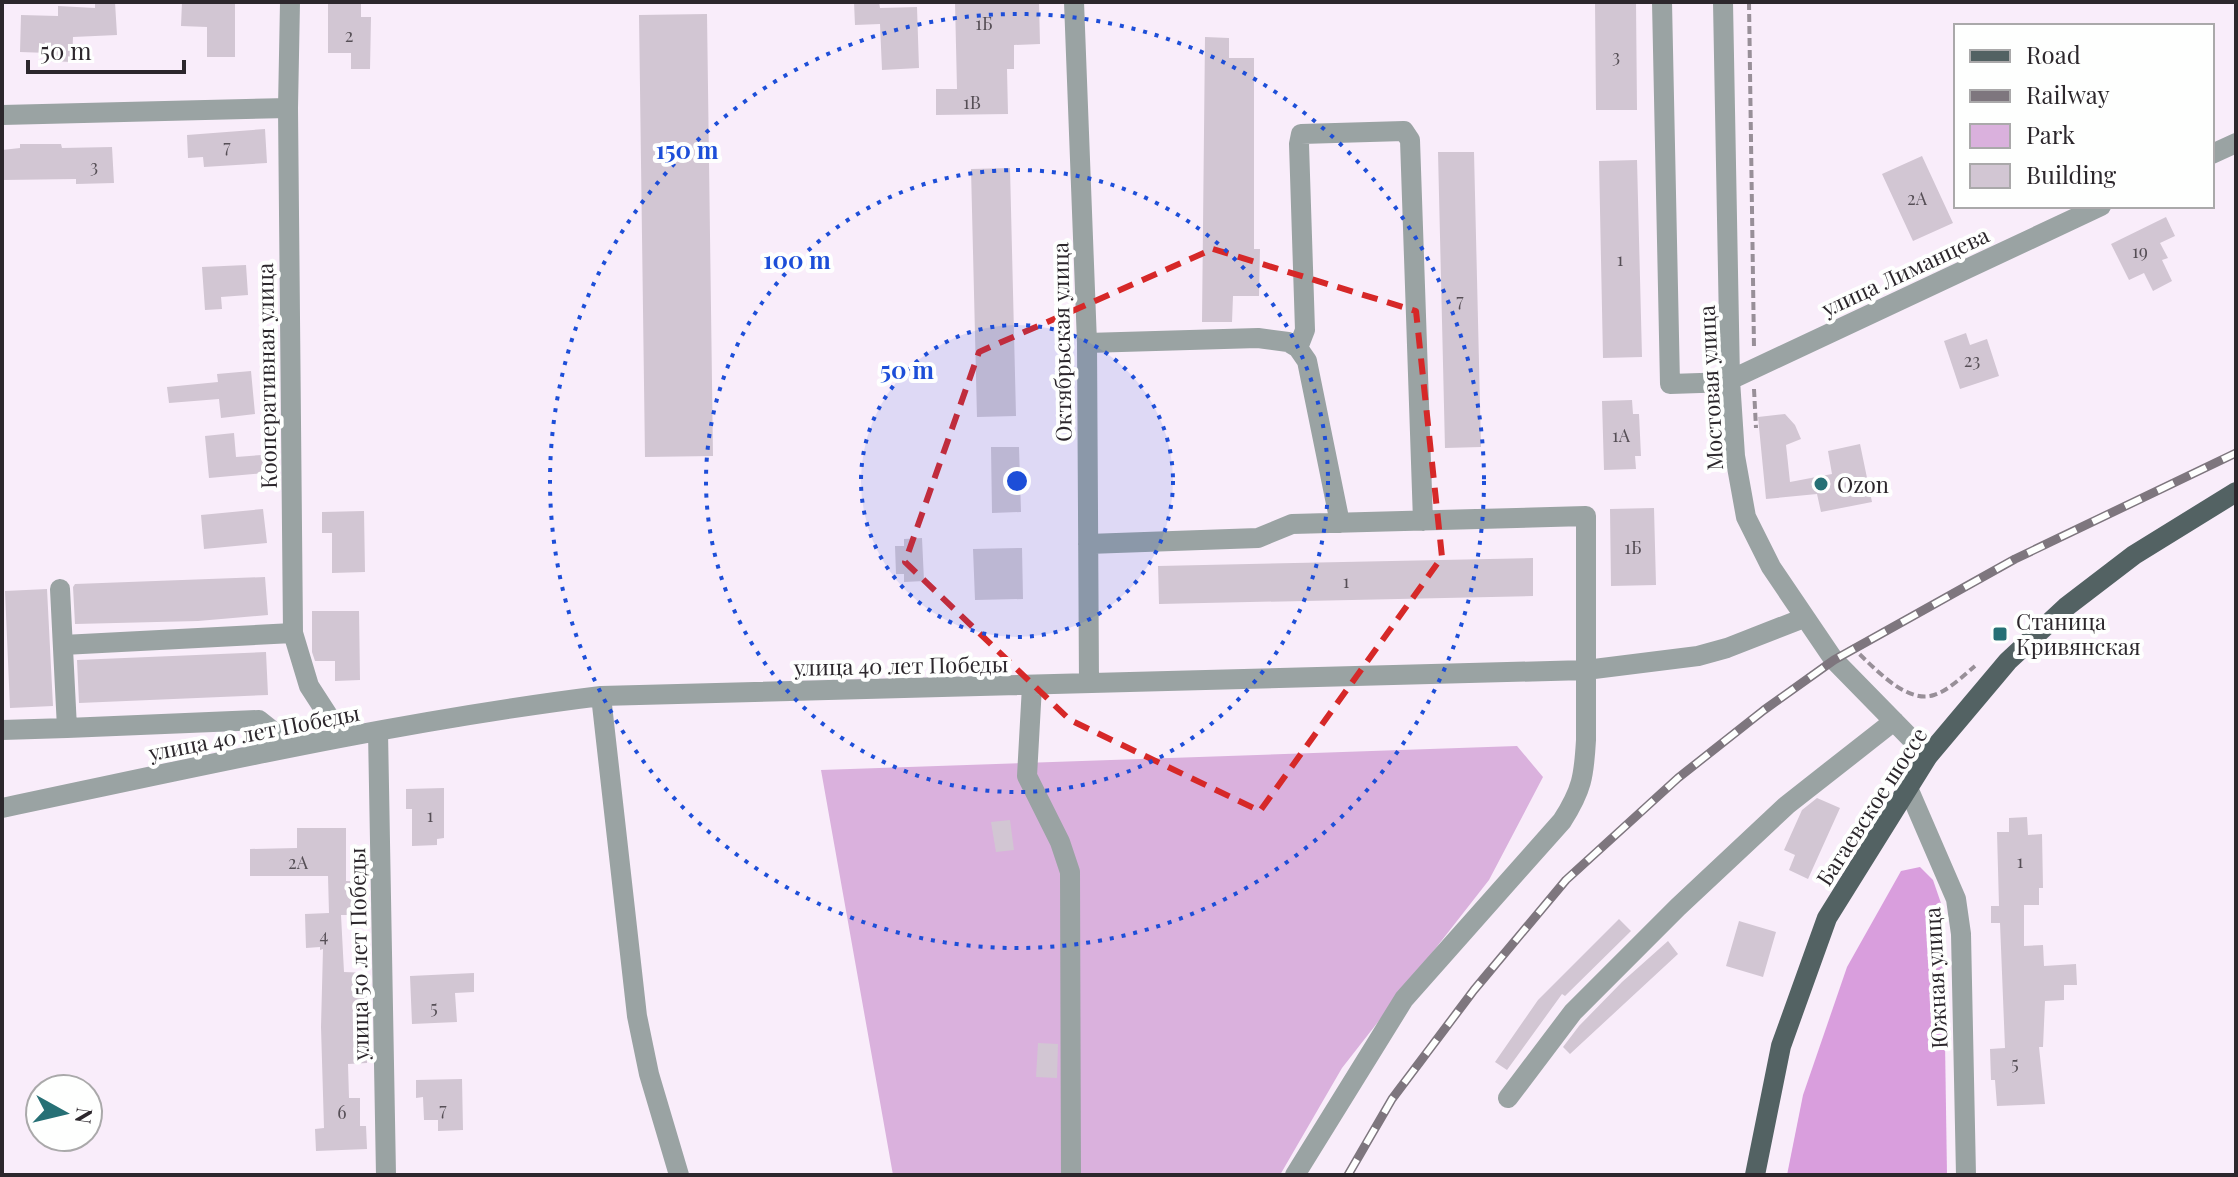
<svg xmlns="http://www.w3.org/2000/svg" width="2238" height="1177" viewBox="0 0 2238 1177" font-family="'Playfair Display',serif">
  <rect width="100%" height="100%" fill="#f9edfa"/>
  <!-- green -->
  <path fill="#dab1dd" d="M 1517,746 L 1543,777 L 1489,880 L 1342,1068 L 1280,1175 L 893,1175 L 821,770 Z"/>
  <!-- forest -->
  <path fill="#d99edd" d="M 1920,867 L 1933,880 L 1943,909 L 1947,1175 L 1787,1175 L 1803,1095 L 1847,967 L 1901,871 Z"/>
  <!-- building -->
  <path fill="#d2c6d3" d="M 95,2 L 115,2 L 117,35 L 73,37 L 72,62 L 49,61 L 49,53 L 20,52 L 21,15 L 58,16 L 58,6 L 95,8 Z
    M 182,2 L 235,2 L 235,57 L 207,57 L 207,27 L 181,26 Z
    M 328,2 L 361,2 L 361,17 L 371,17 L 370,69 L 351,69 L 351,53 L 328,53 Z
    M 854,2 L 879,2 L 880,8 L 917,7 L 919,68 L 882,70 L 880,24 L 855,25 Z
    M 955,2 L 1039,2 L 1040,44 L 1014,45 L 1014,69 L 1007,69 L 1008,114 L 936,115 L 936,89 L 957,89 Z
    M 1595,2 L 1636,2 L 1637,110 L 1596,110 Z
    M 707,14 L 713,456 L 645,457 L 639,15 Z
    M 1205,37 L 1229,38 L 1229,58 L 1254,58 L 1254,249 L 1260,249 L 1259,296 L 1233,296 L 1232,322 L 1202,322 Z
    M 265,129 L 267,163 L 204,167 L 203,157 L 188,158 L 187,135 Z
    M 20,144 L 61,144 L 62,148 L 112,147 L 114,183 L 76,184 L 76,179 L 2,180 L 2,150 L 20,148 Z
    M 1438,152 L 1474,152 L 1481,447 L 1445,448 Z
    M 1922,156 L 1953,223 L 1913,241 L 1882,174 Z
    M 1637,160 L 1642,357 L 1603,358 L 1599,161 Z
    M 1010,168 L 1016,416 L 977,417 L 971,169 Z
    M 2166,217 L 2175,236 L 2160,243 L 2168,258 L 2162,260 L 2172,281 L 2153,291 L 2144,273 L 2129,280 L 2111,244 Z
    M 246,265 L 248,295 L 221,297 L 222,309 L 205,310 L 202,267 Z
    M 1966,333 L 1970,345 L 1987,339 L 1999,376 L 1960,389 L 1944,341 Z
    M 251,371 L 255,414 L 221,418 L 219,399 L 169,403 L 167,387 L 218,382 L 217,374 Z
    M 1632,400 L 1633,414 L 1639,414 L 1641,456 L 1635,456 L 1636,469 L 1604,470 L 1602,401 Z
    M 1785,414 L 1795,425 L 1801,439 L 1786,445 L 1790,482 L 1832,474 L 1828,451 L 1860,444 L 1872,502 L 1821,512 L 1817,494 L 1766,499 L 1758,417 Z
    M 234,433 L 236,457 L 262,455 L 264,473 L 209,478 L 205,436 Z
    M 991,447 L 1019,447 L 1021,512 L 992,513 Z
    M 1654,508 L 1656,585 L 1611,586 L 1610,509 Z
    M 263,509 L 267,543 L 204,549 L 201,515 Z
    M 364,511 L 365,572 L 332,573 L 332,533 L 322,533 L 322,512 Z
    M 922,538 L 924,581 L 904,582 L 904,574 L 896,574 L 895,546 L 904,546 L 904,539 Z
    M 1022,548 L 1023,599 L 975,600 L 973,549 Z
    M 1533,558 L 1533,596 L 1159,604 L 1158,566 Z
    M 265,577 L 268,615 L 198,621 L 75,624 L 73,587 L 75,584 Z
    M 47,589 L 53,706 L 10,708 L 5,591 Z
    M 312,611 L 359,611 L 360,680 L 335,681 L 335,661 L 315,661 L 312,652 Z
    M 266,652 L 268,695 L 79,703 L 77,660 Z
    M 444,788 L 444,838 L 437,839 L 437,845 L 412,846 L 412,809 L 406,809 L 406,789 Z
    M 1817,798 L 1840,808 L 1808,879 L 1789,870 L 1795,855 L 1784,850 L 1802,810 Z
    M 2027,817 L 2028,835 L 2042,834 L 2043,888 L 2039,888 L 2039,905 L 2024,905 L 2024,946 L 2043,945 L 2044,966 L 2076,964 L 2077,985 L 2064,985 L 2064,1000 L 2045,1001 L 2043,1047 L 2039,1047 L 2045,1104 L 1997,1106 L 1995,1080 L 1991,1080 L 1990,1049 L 2005,1048 L 2000,923 L 1991,923 L 1991,906 L 1999,906 L 1997,832 L 2009,832 L 2009,818 Z
    M 1010,820 L 1014,850 L 996,852 L 991,822 Z
    M 297,828 L 346,828 L 346,881 L 358,881 L 359,915 L 341,915 L 344,972 L 369,973 L 370,999 L 364,999 L 364,1005 L 360,1005 L 361,1040 L 366,1040 L 367,1063 L 348,1064 L 349,1098 L 360,1098 L 360,1126 L 366,1126 L 367,1149 L 316,1151 L 315,1129 L 324,1128 L 321,1027 L 323,949 L 320,950 L 320,947 L 306,948 L 305,914 L 329,913 L 328,876 L 250,876 L 250,849 L 297,848 Z
    M 1619,919 L 1631,931 L 1565,996 L 1562,994 L 1507,1070 L 1495,1062 L 1538,1000 Z
    M 1739,921 L 1776,932 L 1763,977 L 1726,966 Z
    M 1668,941 L 1678,954 L 1570,1054 L 1563,1047 L 1579,1026 L 1622,982 Z
    M 474,973 L 474,992 L 455,993 L 457,1022 L 412,1024 L 410,976 Z
    M 1038,1043 L 1058,1044 L 1057,1078 L 1036,1077 Z
    M 462,1079 L 463,1130 L 438,1131 L 438,1120 L 424,1120 L 423,1097 L 416,1098 L 416,1080 Z"/>
  <g fill="none" stroke-linecap="round" stroke-linejoin="round">
    <!-- path -->
    <path stroke="#988f98" stroke-width="4" stroke-dasharray="8 4" stroke-linecap="butt" d="M 1749,2 L 1754,348
      M 1754,389 L 1756,428
      M 1851,646 C 1870,663 1905,705 1934,695 C 1948,691 1964,675 1975,666"/>
    <!-- minor -->
    <path stroke="#9aa3a3" stroke-width="20" d="M 290,2 L 288,108 L 293,633 L 309,686 L 342,737
      M 1074,2 L 1087,343 L 1089,682
      M 1662,2 L 1670,384 L 1731,382
      M 1723,2 L 1730,380 L 1735,456 L 1746,517 L 1771,567 L 1834,660 L 1928,756
      M 2,115 L 288,108
      M 2212,154 L 2236,143
      M 1087,343 L 1258,338 L 1288,342 L 1298,348 L 1307,361 L 1340,523
      M 1298,348 L 1305,330 L 1299,144 L 1301,134 L 1404,131 L 1410,140 L 1423,521
      M 1730,380 L 2101,206
      M 1088,544 L 1258,538 L 1292,524 L 1586,516 L 1586,740 C 1584,776 1582,790 1562,821 L 1404,999 L 1295,1175
      M 60,589 L 67,728 L 259,720 L 293,747
      M 63,645 L 293,633
      M 1032,686 L 1027,776 L 1060,842 L 1070,872 L 1071,1175
      M 601,696 L 637,1016 L 649,1074 L 679,1175
      M 2,730 L 67,728
      M 378,731 L 386,1175
      M 1908,788 L 1956,899 L 1961,934 L 1966,1175
      M 2,808 C 201,766 399,721 601,696 L 1586,670 L 1698,656 L 1727,648 L 1804,618
      M 1508,1098 L 1573,1012 L 1678,907 L 1787,805 L 1894,721"/>
    <!-- major -->
    <path stroke="#536263" stroke-width="20" d="M 1755,1175 L 1781,1046 L 1827,918 L 1928,756 L 2008,661 L 2066,607 L 2134,555 L 2236,492"/>
    <!-- rail casing -->
    <g stroke="#7e767e" stroke-width="9">
      <path id="rail" d="M 1348,1175 L 1392,1099 L 1474,990 L 1566,880 L 1678,778 L 1764,710 L 1834,660 L 2015,559 L 2236,453"/>
    </g>
    <!-- rail -->
    <use href="#rail" stroke="#fefffe" stroke-width="6" stroke-dasharray="18" stroke-linecap="butt"/>
  </g>
  <!-- marked area -->
  <path fill="none" stroke="#d62828" stroke-width="6" stroke-dasharray="16 10" stroke-linejoin="round" d="M 1213,249 L 1416,311 L 1442,557 L 1260,811 L 1070,720 L 905,562 L 979,352 Z"/>
  <!-- distance rings -->
  <circle cx="1017" cy="481" r="156" fill="#1d4ed8" fill-opacity=".12"/>
  <g fill="none" stroke="#1d4ed8" stroke-width="4" stroke-dasharray="4 8">
    <circle cx="1017" cy="481" r="156"/>
    <circle cx="1017" cy="481" r="311"/>
    <circle cx="1017" cy="481" r="467"/>
  </g>
  <!-- markers -->
  <g fill="#267075" stroke="#fefffe" stroke-width="3">
    <circle cx="1821" cy="484" r="8"/>
    <rect x="1992" y="626" width="16" height="16" rx="4"/>
  </g>
  <g text-anchor="middle" dominant-baseline="central" stroke-width="8" stroke-linejoin="round" paint-order="stroke">
    <!-- number labels -->
    <g font-size="18" fill="#564f56">
      <text x="984" y="23">1Б</text>
      <text x="349" y="35">2</text>
      <text x="1616" y="56">3</text>
      <text x="972" y="102">1В</text>
      <text x="227" y="146">7</text>
      <text x="94" y="166">3</text>
      <text x="1917" y="198">2А</text>
      <text x="2140" y="251">19</text>
      <text x="1620" y="259">1</text>
      <text x="1460" y="300">7</text>
      <text x="1972" y="360">23</text>
      <text x="1621" y="435">1А</text>
      <text x="1633" y="547">1Б</text>
      <text x="1346" y="581">1</text>
      <text x="430" y="815">1</text>
      <text x="2020" y="861">1</text>
      <text x="298" y="862">2А</text>
      <text x="324" y="935">4</text>
      <text x="434" y="1007">5</text>
      <text x="2015" y="1063">5</text>
      <text x="443" y="1109">7</text>
      <text x="342" y="1112">6</text>
    </g>
    <!-- street labels -->
    <g font-size="22" fill="#2c272c" stroke="#fefffe">
      <text transform="translate(1905 271) rotate(-25)">улица Лиманцева</text>
      <text transform="translate(1061 342) rotate(-91)">Октябрьская улица</text>
      <text transform="translate(266 376) rotate(-91)">Кооперативная улица</text>
      <text transform="translate(1710 388) rotate(-93)">Мостовая улица</text>
      <text transform="translate(901 665) rotate(-1)">улица 40 лет Победы</text>
      <text transform="translate(254 732) rotate(-11)">улица 40 лет Победы</text>
      <text transform="translate(1871 806) rotate(-57)">Багаевское шоссе</text>
      <text transform="translate(358 954) rotate(-91)">улица 50 лет Победы</text>
      <text transform="translate(1935 978) rotate(-93)">Южная улица</text>
    </g>
    <!-- poi labels -->
    <g font-size="22" fill="#2c272c" stroke="#fefffe" text-anchor="start">
      <text x="1837" y="484">Ozon</text>
      <text x="2016" y="621">Станица<tspan x="2016" dy="25">Кривянская</tspan></text>
    </g>
  </g>
  <circle cx="1017" cy="481" r="12" fill="#1d4ed8" stroke="#fefffe" stroke-width="4"/>
  <g font-size="24" text-anchor="middle" font-weight="bold" fill="#1d4ed8" stroke="#fefffe" stroke-width="8" stroke-linejoin="round" paint-order="stroke">
    <text x="687" y="159">150 m</text>
    <text x="797" y="269">100 m</text>
    <text x="907" y="379">50 m</text>
  </g>
  <!-- border -->
  <rect width="2238" height="1177" fill="none" stroke="#2c272c" stroke-width="8"/>
  <!-- legend -->
  <rect x="1954" y="24" width="260" height="184" fill="#fefffe" stroke="#aaa9aa" stroke-width="2"/>
  <rect x="1970" y="50" width="40" height="12" fill="#536263" stroke="#aaa9aa" stroke-width="2"/>
  <text x="2026" y="64" font-size="24" fill="#2c272c">Road</text>
  <rect x="1970" y="90" width="40" height="12" fill="#7e767e" stroke="#aaa9aa" stroke-width="2"/>
  <text x="2026" y="104" font-size="24" fill="#2c272c">Railway</text>
  <rect x="1970" y="124" width="40" height="24" fill="#dab1dd" stroke="#aaa9aa" stroke-width="2"/>
  <text x="2026" y="144" font-size="24" fill="#2c272c">Park</text>
  <rect x="1970" y="164" width="40" height="24" fill="#d2c6d3" stroke="#aaa9aa" stroke-width="2"/>
  <text x="2026" y="184" font-size="24" fill="#2c272c">Building</text>
  <!-- north arrow -->
  <g transform="translate(64 1113) rotate(98)"><circle r="38" fill="#fefffe" stroke="#aaa9aa" stroke-width="2"/>
  <path d="M0-6L14 30L0 20L-14 30Z" fill="#267075"/>
  <text y="-12" font-size="22" font-weight="bold" text-anchor="middle" fill="#2c272c">N</text>
  </g>
  <!-- scale -->
  <path d="M28 60v12h156v-12" fill="none" stroke="#2c272c" stroke-width="4"/>
  <text x="40" y="60" font-size="24" fill="#2c272c" stroke="#fefffe" stroke-width="6" paint-order="stroke">50 m</text>
</svg>
